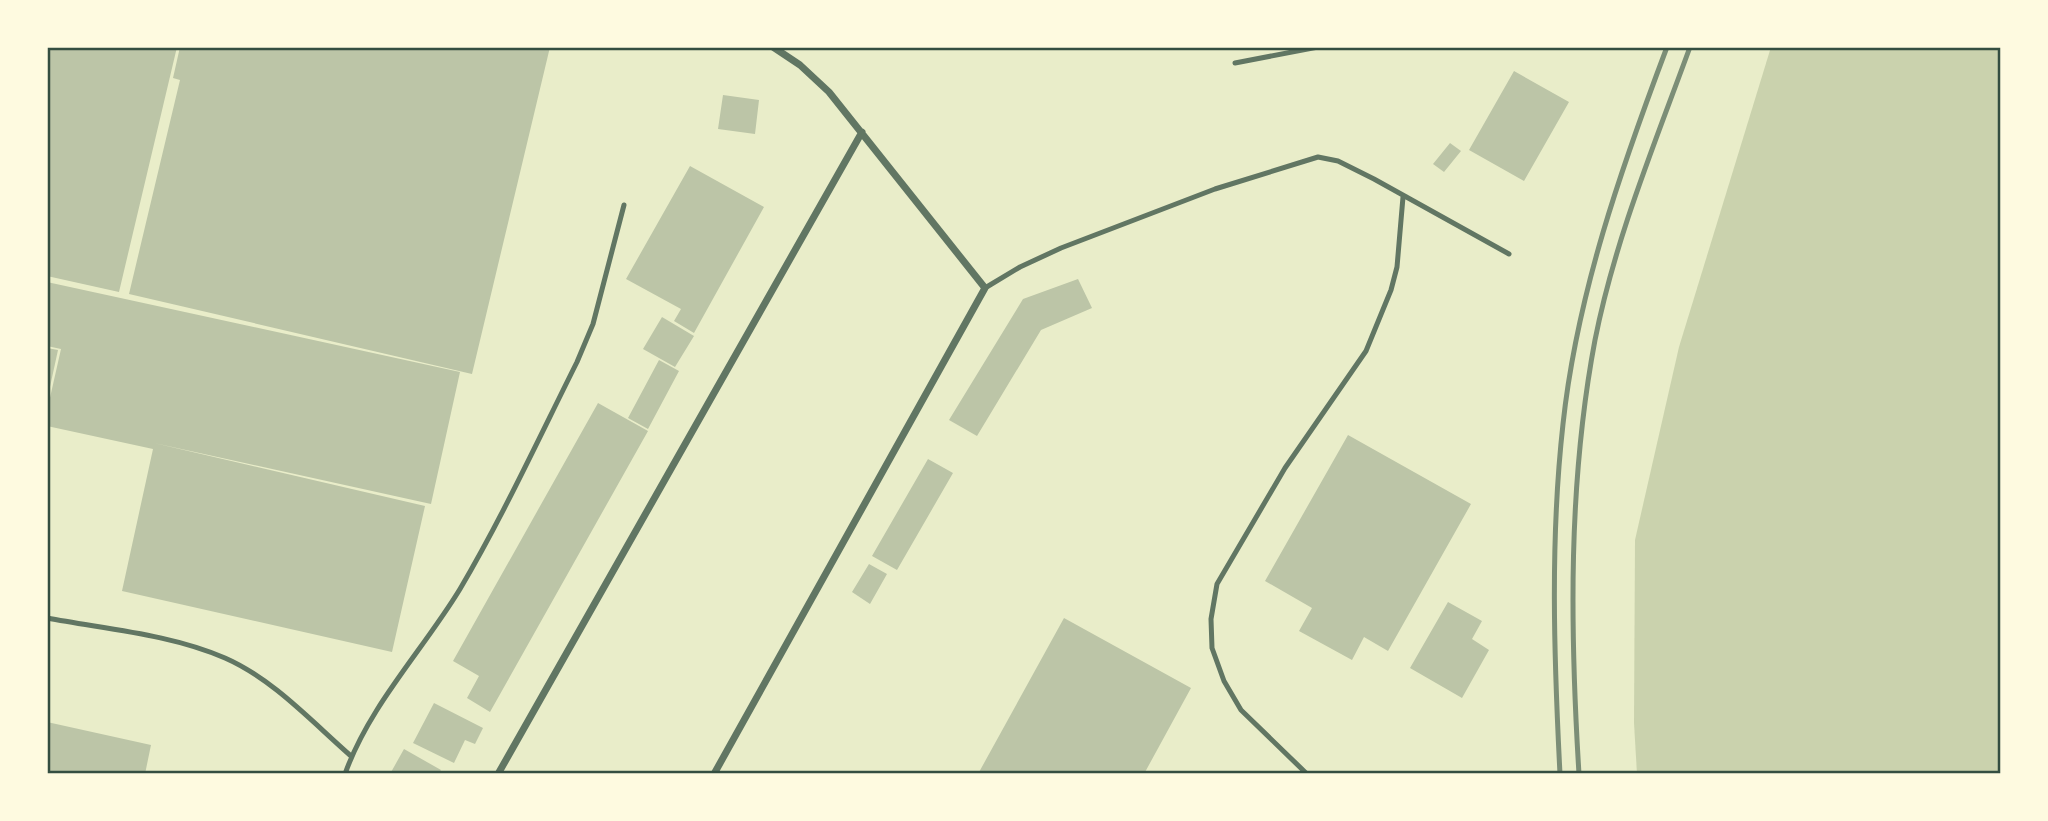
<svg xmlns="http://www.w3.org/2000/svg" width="2048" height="821" viewBox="0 0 2048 821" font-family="Bitter,serif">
  <rect width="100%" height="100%" fill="#e9edc9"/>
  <!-- green -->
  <path fill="#cad2ad" d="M 1771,47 L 2001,47 L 2001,774 L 1637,774 L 1634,723 L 1635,540 L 1679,347 Z"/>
  <!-- building -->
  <path fill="#bcc5a7" d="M 47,47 L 177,47 L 119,292 L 47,276 Z
    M 180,47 L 550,47 L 472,374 L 129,294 L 180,80 L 173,78 Z
    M 1514,71 L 1569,102 L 1524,181 L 1469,150 Z
    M 723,95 L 759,100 L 755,134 L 718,129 Z
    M 1450,143 L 1461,151 L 1444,172 L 1433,164 Z
    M 690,166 L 764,207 L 694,333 L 674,321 L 681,309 L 626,279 Z
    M 1078,279 L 1092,308 L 1041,330 L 977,436 L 949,420 L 1023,299 Z
    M 47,282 L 460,372 L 431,504 L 154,443 L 425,506 L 392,652 L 122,591 L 153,449 L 47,426 L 47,411 L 61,349 L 47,346 Z
    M 662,317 L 694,336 L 675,367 L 643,349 Z
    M 47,348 L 58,350 L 48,396 L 47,396 Z
    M 659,360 L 679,371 L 648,429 L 628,418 Z
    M 598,403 L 648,431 L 490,712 L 467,698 L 479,676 L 453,661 Z
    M 1348,435 L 1471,504 L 1388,651 L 1364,637 L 1352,660 L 1299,631 L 1312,608 L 1265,581 Z
    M 928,459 L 953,473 L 897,570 L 872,556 Z
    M 869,564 L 887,574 L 870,604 L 852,592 Z
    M 1448,602 L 1482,621 L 1472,639 L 1489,650 L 1462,698 L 1410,668 Z
    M 1064,618 L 1191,688 L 1144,774 L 978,774 Z
    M 434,703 L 483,728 L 475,744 L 465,740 L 454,763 L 413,743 Z
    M 47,722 L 151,745 L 145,774 L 47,774 Z
    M 404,749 L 441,770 L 438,774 L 390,774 Z"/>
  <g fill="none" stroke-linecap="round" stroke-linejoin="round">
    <!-- service -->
    <path stroke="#617663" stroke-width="5" d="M 1235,63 L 1318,47
      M 985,288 L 1020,267 L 1061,248 L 1215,189 L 1318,157 L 1338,161 L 1374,179 L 1509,254
      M 47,618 C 105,629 170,634 225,658 C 273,679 312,722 351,756
      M 345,774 C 369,706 423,650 460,589 C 503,516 539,438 577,362 L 593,324 L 624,205
      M 1307,774 L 1241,710 L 1224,681 L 1212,648 L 1211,619 L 1217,584 L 1285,468 L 1366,351 L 1391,290 L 1397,267 L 1403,197"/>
    <!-- minor -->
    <path stroke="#617663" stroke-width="7" d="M 498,774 L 862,132
      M 714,774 L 985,288 L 829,92 L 800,65 L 773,47"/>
    <!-- rail -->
    <path stroke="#7c8e77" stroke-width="5" d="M 1560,774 C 1554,658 1550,540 1563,424 C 1577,294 1621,169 1667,47
      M 1579,774 C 1570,629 1568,483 1595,340 C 1615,239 1655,143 1690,47"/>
  </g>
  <!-- border -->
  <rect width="2048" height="821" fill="none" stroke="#fefae0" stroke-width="98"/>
  <rect x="49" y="49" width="1950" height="723" fill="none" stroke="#344e41" stroke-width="2.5"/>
</svg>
